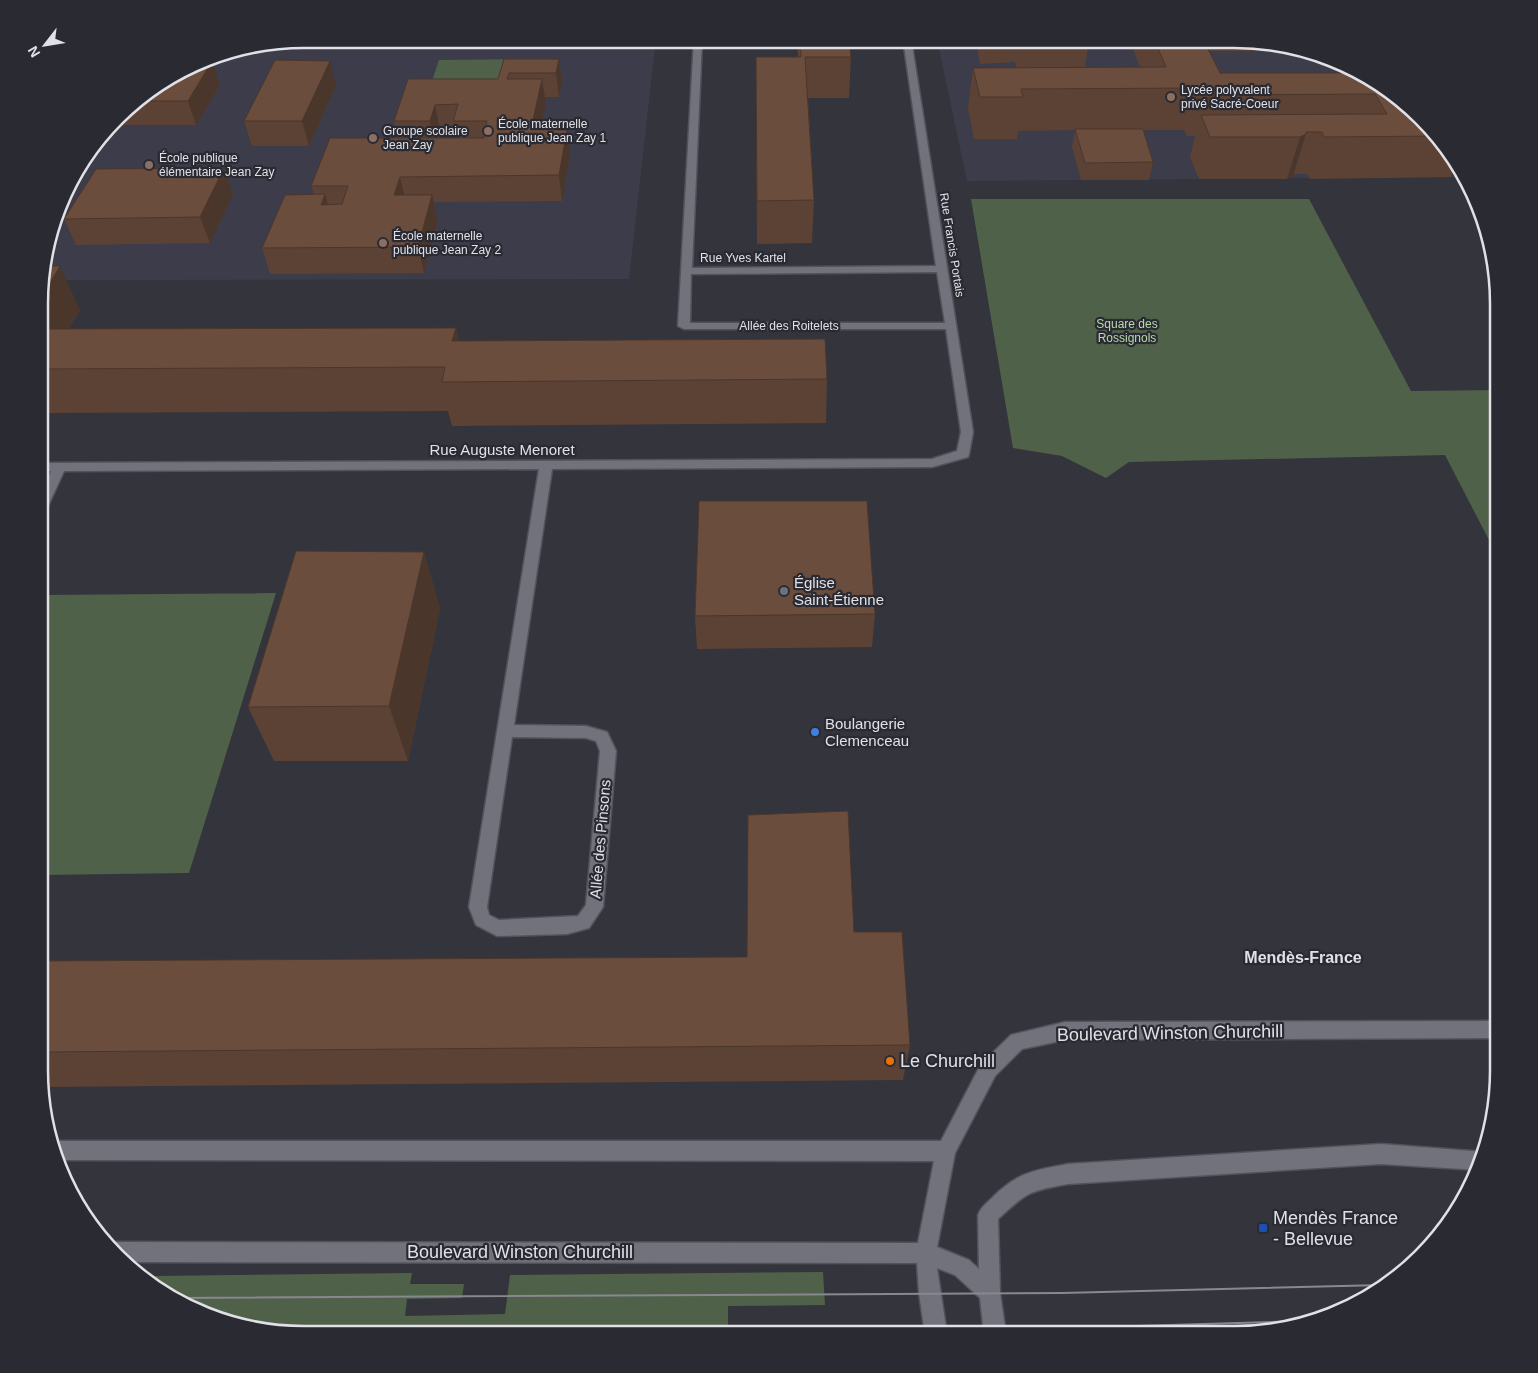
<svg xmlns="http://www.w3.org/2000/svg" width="1538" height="1373" viewBox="0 0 1538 1373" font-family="Arial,sans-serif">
  <rect width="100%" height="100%" fill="#34343d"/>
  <!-- built -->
  <path fill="#3c3c4b" d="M 303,39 L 656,39 L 629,279 L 41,280 L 41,268 L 74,171 L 129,104 L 218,53 Z
    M 937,39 L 1252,39 L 1352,66 L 1433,129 L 1464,177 L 967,181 Z"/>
  <!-- green -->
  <path fill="#50614a" d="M 538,59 L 534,81 L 432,81 L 439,60 Z
    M 971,199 L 1309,199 L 1411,391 L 1499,390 L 1499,542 L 1490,542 L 1445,455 L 1129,462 L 1106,478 L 1062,456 L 1013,448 Z
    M 276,593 L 189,873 L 40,875 L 40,595 Z
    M 823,1272 L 825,1305 L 728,1306 L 728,1334 L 303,1334 L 235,1325 L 186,1307 L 154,1282 L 155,1276 L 412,1273 L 410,1284 L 464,1284 L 462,1298 L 407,1299 L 405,1316 L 505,1314 L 510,1275 Z"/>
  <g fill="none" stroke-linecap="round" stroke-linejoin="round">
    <!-- minor casing -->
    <g stroke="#52535a" stroke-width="3">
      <path id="minor" d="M 694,39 L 702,39 L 692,268 L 936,266 L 903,39 L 911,39 L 973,432 L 969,454 L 968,457 L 932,467 L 552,469 L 514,725 L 586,726 L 607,732 L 616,751 L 603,907 L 589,928 L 567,934 L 497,936 L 476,925 L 469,907 L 539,469 L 64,471 L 48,506 L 46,509 L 41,511 L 41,493 L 51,471 L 41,471 L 41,463 L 932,459 L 957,451 L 961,432 L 946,329 L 684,329 L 678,326 ZM 937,272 L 945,323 L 690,323 L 691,274 ZM 512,737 L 586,738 L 596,741 L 600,751 L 586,905 L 578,916 L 499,920 L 489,915 L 487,907 Z
        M 1065,1022 L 1499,1021 L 1499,1038 L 1065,1040 L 1022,1049 L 995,1076 L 955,1153 L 937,1247 L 969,1260 L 979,1269 L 978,1215 C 981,1207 987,1203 993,1197 C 1018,1172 1035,1170 1068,1164 L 1381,1144 L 1485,1152 L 1479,1170 L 1381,1164 L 1068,1184 C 1029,1191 1027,1192 998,1219 L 1000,1293 L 1006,1334 L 984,1334 L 980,1298 L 955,1275 L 937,1268 L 947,1334 L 925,1334 L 919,1293 L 917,1263 L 128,1262 L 106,1246 L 114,1242 L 918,1243 L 934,1161 L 56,1160 L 52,1141 L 941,1141 L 981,1064 L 1011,1035 Z"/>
    </g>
    <!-- minor -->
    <use href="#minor" fill="#72727d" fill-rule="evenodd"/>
    <!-- tram -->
    <path stroke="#888890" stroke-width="2" d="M 175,1298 L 1062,1293 L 1383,1285
      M 294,1333 L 1067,1328 L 1306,1321"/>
  </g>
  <!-- wall -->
  <path fill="#5c4235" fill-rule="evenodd" d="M 303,39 L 356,39 L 351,49 L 259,49 L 258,46 Z
    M 504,39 L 590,39 L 589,43 L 504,44 Z
    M 797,39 L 849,39 L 851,57 L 849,98 L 808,98 L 814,200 L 812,243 L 757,244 L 756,57 L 798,57 Z
    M 958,39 L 1091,39 L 1089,46 L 1088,46 L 1085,67 L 1016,67 L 1015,62 L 980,64 L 977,46 L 960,46 Z
    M 1129,39 L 1252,39 L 1297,51 L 1209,51 L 1220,73 L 1360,73 L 1433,129 L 1456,165 L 1451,177 L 1310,179 L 1308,174 L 1293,174 L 1293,176 L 1287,179 L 1199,179 L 1190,157 L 1195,136 L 1187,136 L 1184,130 L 1143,130 L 1153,162 L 1149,180 L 1081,180 L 1072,147 L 1075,130 L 1018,131 L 1017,139 L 974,139 L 968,109 L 973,68 L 1140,67 Z
    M 504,59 L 559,59 L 562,83 L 559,97 L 545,97 L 546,104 L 540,129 L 570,155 L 562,201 L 434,202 L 438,221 L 424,273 L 270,274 L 262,248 L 314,194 L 311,186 L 398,138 L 394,121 L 498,79 ZM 440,129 L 454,129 L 456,138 L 438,138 Z
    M 204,61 L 212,61 L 220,85 L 196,125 L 112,125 L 129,104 Z
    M 336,85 L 309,146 L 252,146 L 244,121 Z
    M 224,168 L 233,194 L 210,243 L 76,245 L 64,219 Z
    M 41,268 L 80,310 L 69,329 L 456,328 L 459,341 L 827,379 L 826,423 L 452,426 L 448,411 L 41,413 Z
    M 424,552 L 440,609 L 408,761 L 274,761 L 248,707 Z
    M 875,614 L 872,647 L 697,649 L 695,616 Z
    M 747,957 L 910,1045 L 903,1080 L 39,1087 L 40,961 Z"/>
  <!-- shaded-wall -->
  <path fill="#4b362b" d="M 349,39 L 356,39 L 351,49 Z
    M 559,59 L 562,83 L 559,97 L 556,73 Z
    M 212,61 L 220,85 L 196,125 L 188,101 Z
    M 330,61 L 336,85 L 309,146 L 302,121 Z
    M 542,79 L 546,104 L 534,154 L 531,129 Z
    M 435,105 L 440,129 L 435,146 L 430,121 Z
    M 567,130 L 570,155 L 562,201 L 559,175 Z
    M 1306,134 L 1293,176 L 1287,179 L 1300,137 Z
    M 224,168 L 233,194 L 210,243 L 200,217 Z
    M 400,177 L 406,202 L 394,195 Z
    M 325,194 L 332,220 L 321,205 Z
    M 432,195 L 438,221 L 424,273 L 418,247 Z
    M 60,266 L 80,310 L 47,369 L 41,366 L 41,298 Z
    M 456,328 L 465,372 L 452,341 Z
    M 424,552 L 440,609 L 408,761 L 389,706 Z"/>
  <!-- building -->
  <path fill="#6b4d3e" stroke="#4b362b" d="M 800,39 L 849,39 L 851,57 L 805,57 L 814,200 L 757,201 L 756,57 L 801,57 Z
    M 1018,39 L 1088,39 L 1089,43 L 1019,43 Z
    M 1154,39 L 1203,39 L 1220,73 L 1360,73 L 1433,129 L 1438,136 L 1324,137 L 1322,132 L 1306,132 L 1306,134 L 1300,137 L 1210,137 L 1201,115 L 1387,114 L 1375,94 L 1197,95 L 1194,88 L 1021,89 L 1023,97 L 980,97 L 973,68 L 1166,67 Z
    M 504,59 L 559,59 L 556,73 L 509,73 L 507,79 L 542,79 L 531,129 L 567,130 L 559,175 L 400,177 L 394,195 L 432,195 L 418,247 L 262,248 L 285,195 L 325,194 L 321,205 L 342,204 L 348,186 L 311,186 L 330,138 L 484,138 L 487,121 L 453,121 L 458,104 L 435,105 L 430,121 L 394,121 L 408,79 L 498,79 Z
    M 275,60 L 330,61 L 302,121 L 244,121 Z
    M 204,61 L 212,61 L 188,101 L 135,101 Z
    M 1075,129 L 1143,129 L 1153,162 L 1085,163 Z
    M 224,168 L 200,217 L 64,219 L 96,169 Z
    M 42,266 L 60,266 L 41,298 L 41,268 Z
    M 456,328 L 452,341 L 825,339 L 827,379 L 442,382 L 445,367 L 41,369 L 41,329 Z
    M 699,501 L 867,501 L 875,614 L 695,616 Z
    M 296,551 L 424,552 L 389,706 L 248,707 Z
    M 848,811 L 854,932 L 902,932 L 910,1045 L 39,1052 L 40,961 L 747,957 L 748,815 Z"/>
  <!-- markers -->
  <g fill="#8d6e63" stroke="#2a2a33" stroke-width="2">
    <circle cx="1171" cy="97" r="5"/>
    <circle cx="488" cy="131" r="5"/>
    <circle cx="373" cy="138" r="5"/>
    <circle cx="149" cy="165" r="5"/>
    <circle cx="383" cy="243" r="5"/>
  </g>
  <circle fill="#6b7280" stroke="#2a2a33" stroke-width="2" cx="784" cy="591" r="5"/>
  <circle fill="#3f7fe0" stroke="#2a2a33" stroke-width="2" cx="815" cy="732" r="5"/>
  <circle fill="#e8710a" stroke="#2a2a33" stroke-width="2" cx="890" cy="1061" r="5"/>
  <rect fill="#1a4fb4" stroke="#2a2a33" stroke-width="2" x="1258" y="1223" width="10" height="10" rx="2.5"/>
  <g text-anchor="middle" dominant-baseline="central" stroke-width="4.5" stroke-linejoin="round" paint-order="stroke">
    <!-- far-poi labels -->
    <g font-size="12" fill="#e0e0e6" stroke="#2a2a33" text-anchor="start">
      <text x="1181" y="90">Lycée polyvalent<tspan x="1181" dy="14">privé Sacré-Coeur</tspan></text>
      <text x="498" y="124">École maternelle<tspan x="498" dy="14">publique Jean Zay 1</tspan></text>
      <text x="383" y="131">Groupe scolaire<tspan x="383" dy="14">Jean Zay</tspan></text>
      <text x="159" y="158">École publique<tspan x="159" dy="14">élémentaire Jean Zay</tspan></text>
      <text x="393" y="236">École maternelle<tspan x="393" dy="14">publique Jean Zay 2</tspan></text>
    </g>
    <!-- far-street labels -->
    <g font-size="12" fill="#e0e0e6" stroke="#2a2a33">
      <text transform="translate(952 245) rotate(81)">Rue Francis Portais</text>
      <text x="743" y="258">Rue Yves Kartel</text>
      <text x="789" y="326">Allée des Roitelets</text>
    </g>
    <!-- far-park labels -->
    <g font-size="12" fill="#b7dba9" stroke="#2a2a33">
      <text x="1127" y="324">Square des<tspan x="1127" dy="14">Rossignols</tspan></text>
    </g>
    <!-- street labels -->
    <g font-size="15" fill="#e0e0e6" stroke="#2a2a33">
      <text x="502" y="449">Rue Auguste Menoret</text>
      <text transform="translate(600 839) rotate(-85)">Allée des Pinsons</text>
    </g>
    <!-- poi labels -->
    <g font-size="15" fill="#e0e0e6" stroke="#2a2a33" text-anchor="start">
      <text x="794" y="582">Église<tspan x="794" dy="17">Saint-Étienne</tspan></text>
      <text x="825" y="723">Boulangerie<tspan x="825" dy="17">Clemenceau</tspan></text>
    </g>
    <!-- neighbourhood labels -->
    <g font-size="16" font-weight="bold" fill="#e0e0e6" stroke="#2a2a33">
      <text x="1303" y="957">Mendès-France</text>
    </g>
    <!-- near-street labels -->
    <g font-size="18" fill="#e0e0e6" stroke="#2a2a33">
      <text transform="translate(1170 1033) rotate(-1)">Boulevard Winston Churchill</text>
      <text x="520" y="1252">Boulevard Winston Churchill</text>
    </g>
    <!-- near-poi labels -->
    <g font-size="18" fill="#e0e0e6" stroke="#2a2a33" text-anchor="start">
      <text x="900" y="1061">Le Churchill</text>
      <text x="1273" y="1218">Mendès France<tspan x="1273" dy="21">- Bellevue</tspan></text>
    </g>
  </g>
  <!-- crop -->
  <path d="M0 0H1538V1373H0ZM304 48H1234A256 256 0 0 1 1490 304V1070A256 256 0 0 1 1234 1326H304A256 256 0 0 1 48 1070V304A256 256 0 0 1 304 48Z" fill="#2a2a33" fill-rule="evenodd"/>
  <path fill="none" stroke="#e0e0e6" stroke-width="2.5" d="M304 48H1234A256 256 0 0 1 1490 304V1070A256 256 0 0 1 1234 1326H304A256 256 0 0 1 48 1070V304A256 256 0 0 1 304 48Z"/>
  <!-- north arrow -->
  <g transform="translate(45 45) rotate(239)" stroke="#2a2a33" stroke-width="4" paint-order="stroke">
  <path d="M0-4L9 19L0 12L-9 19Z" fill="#e0e0e6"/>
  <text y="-8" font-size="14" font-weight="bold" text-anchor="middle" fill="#e0e0e6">N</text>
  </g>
</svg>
